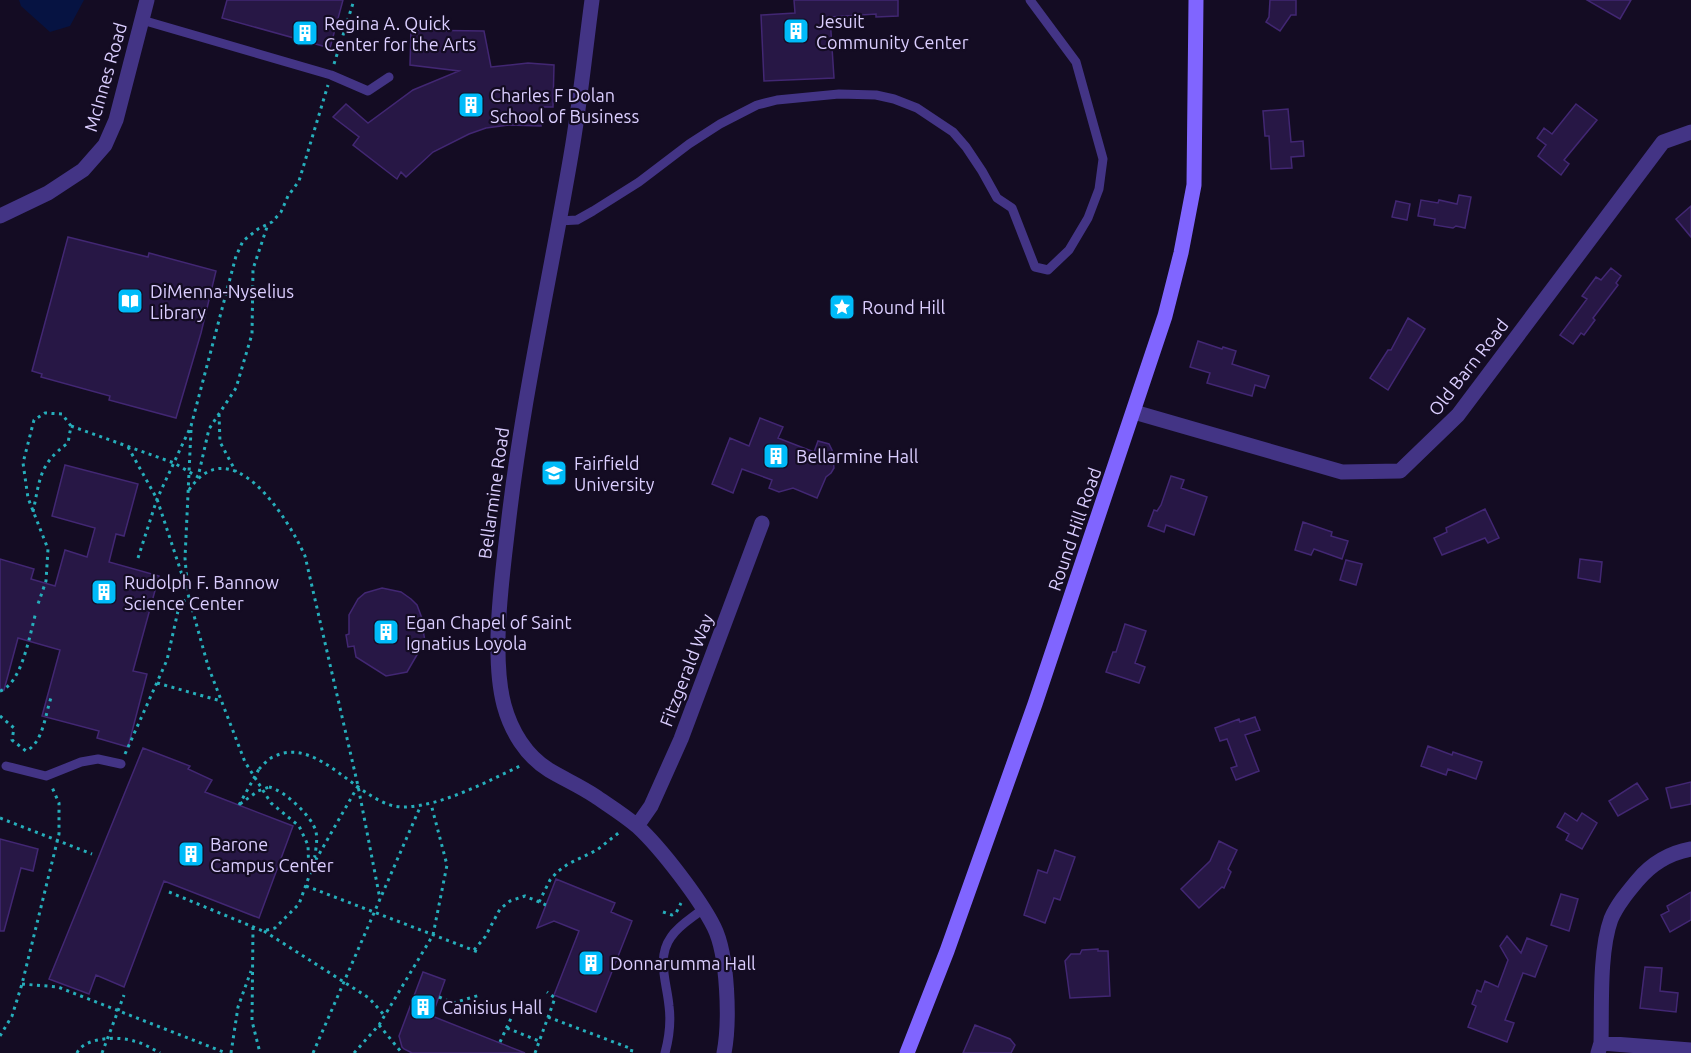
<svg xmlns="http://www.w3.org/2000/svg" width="1691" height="1053" viewBox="0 0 1691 1053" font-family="Ubuntu,sans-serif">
  <rect width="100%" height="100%" fill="#140c23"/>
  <!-- water -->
  <path fill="#061342" d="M 19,0 L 84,0 L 70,26 L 50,32 L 21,6 Z"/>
  <!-- building -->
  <path fill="#271745" stroke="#422773" stroke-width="1.5" d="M 227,0 L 343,0 L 330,48 L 222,18 Z
    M 794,0 L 898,0 L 898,16 L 876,17 L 876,14 L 830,17 L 834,78 L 764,81 L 761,15 L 795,13 Z
    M 1270,0 L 1296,0 L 1296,15 L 1291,15 L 1280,31 L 1266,22 L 1269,17 Z
    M 1587,0 L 1631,0 L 1620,19 Z
    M 411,30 L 484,31 L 491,67 L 528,63 L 554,65 L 553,107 L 541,107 L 541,126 L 509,125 L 486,128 L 469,134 L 433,152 L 406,177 L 401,172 L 397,179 L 353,145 L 359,137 L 333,117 L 346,104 L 368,123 L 413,90 L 459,71 L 410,65 Z
    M 1576,104 L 1597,120 L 1564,160 L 1569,164 L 1561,175 L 1538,156 L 1546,145 L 1537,138 L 1544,128 L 1552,134 Z
    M 1288,109 L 1291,142 L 1303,141 L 1304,156 L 1291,157 L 1292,168 L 1271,169 L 1269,136 L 1265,136 L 1263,111 Z
    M 1459,195 L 1471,197 L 1465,228 L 1456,226 L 1453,228 L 1434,225 L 1435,219 L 1418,216 L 1421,200 L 1438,203 L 1439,200 L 1457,204 Z
    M 1396,201 L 1410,204 L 1407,220 L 1392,217 Z
    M 1691,206 L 1691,237 L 1676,219 Z
    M 68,237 L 148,257 L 149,253 L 216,271 L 201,333 L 176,418 L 109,400 L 110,396 L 41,377 L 42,374 L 32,371 Z
    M 1611,268 L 1621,276 L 1616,283 L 1618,285 L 1593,318 L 1595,320 L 1584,335 L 1581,333 L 1573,344 L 1560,335 L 1587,299 L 1582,296 L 1596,277 L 1601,280 Z
    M 1408,318 L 1425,329 L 1388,390 L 1370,378 L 1388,350 L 1391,350 Z
    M 1198,341 L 1222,349 L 1223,347 L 1236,351 L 1232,364 L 1269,376 L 1265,388 L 1255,385 L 1252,396 L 1207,383 L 1210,373 L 1190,367 Z
    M 760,418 L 783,427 L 778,438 L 814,452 L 818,441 L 829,444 L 832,450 L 834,468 L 831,473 L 826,477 L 817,498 L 793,488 L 779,492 L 769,488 L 772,480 L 742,469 L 733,493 L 712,484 L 730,438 L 749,446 Z
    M 65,465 L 138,484 L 124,536 L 116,534 L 109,562 L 159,576 L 133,671 L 147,674 L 128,747 L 97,738 L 99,731 L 42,716 L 60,650 L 18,638 L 4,690 L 0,689 L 0,559 L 34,569 L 31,579 L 55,586 L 65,550 L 87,557 L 95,528 L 52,516 Z
    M 1171,476 L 1184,480 L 1181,488 L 1207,497 L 1194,535 L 1166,525 L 1164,532 L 1148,526 L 1154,510 L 1157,511 L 1161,505 Z
    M 1485,509 L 1499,538 L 1488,543 L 1485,538 L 1442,555 L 1434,538 L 1447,532 L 1446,528 Z
    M 1303,522 L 1332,532 L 1331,536 L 1348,541 L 1342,559 L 1314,549 L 1311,555 L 1295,550 Z
    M 1580,559 L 1602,562 L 1600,582 L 1578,578 Z
    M 1346,560 L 1362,564 L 1356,585 L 1340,580 Z
    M 382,588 L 401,592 L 411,599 L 417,605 L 426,629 L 423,630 L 425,641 L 407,672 L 386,676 L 356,657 L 354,646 L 348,647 L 346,635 L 349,634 L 349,615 L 358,599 L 365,593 Z
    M 1125,624 L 1146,631 L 1135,663 L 1145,667 L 1139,683 L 1106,672 L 1113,652 L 1116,652 Z
    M 1255,717 L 1260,730 L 1245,735 L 1259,771 L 1236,780 L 1231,768 L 1237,766 L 1227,739 L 1220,741 L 1215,728 L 1239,719 L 1240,722 Z
    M 1428,746 L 1452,755 L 1453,752 L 1482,762 L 1476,779 L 1448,769 L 1446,775 L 1421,766 Z
    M 143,748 L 190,766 L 188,769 L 212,780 L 205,792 L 293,826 L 259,918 L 164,881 L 124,987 L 96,975 L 89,994 L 49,979 Z
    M 1691,782 L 1691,804 L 1671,808 L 1666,788 Z
    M 1637,783 L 1648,799 L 1618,816 L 1609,801 Z
    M 1565,813 L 1577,821 L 1582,813 L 1597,823 L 1582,849 L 1566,840 L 1569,834 L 1557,827 Z
    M 0,839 L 38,849 L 33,871 L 21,868 L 4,931 L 0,931 Z
    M 1219,841 L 1237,850 L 1228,869 L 1231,872 L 1224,888 L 1222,887 L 1199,908 L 1181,889 L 1210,861 Z
    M 1055,850 L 1075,857 L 1060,900 L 1054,898 L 1045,923 L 1024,915 L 1038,870 L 1047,873 Z
    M 556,879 L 615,903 L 611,912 L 632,921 L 596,1012 L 554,995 L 579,931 L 554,921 L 537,928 Z
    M 1691,892 L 1691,920 L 1670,932 L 1661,915 L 1669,911 L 1667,906 Z
    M 1561,894 L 1578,899 L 1569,931 L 1551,925 Z
    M 1507,936 L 1521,953 L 1527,938 L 1547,946 L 1535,977 L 1523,973 L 1505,1020 L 1514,1023 L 1507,1042 L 1468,1027 L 1476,1006 L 1472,1004 L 1477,990 L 1481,992 L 1485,981 L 1498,987 L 1508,960 L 1500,946 Z
    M 1098,949 L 1098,951 L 1108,951 L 1110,996 L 1070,998 L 1065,961 L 1071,954 L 1080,954 L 1082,950 Z
    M 1645,967 L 1662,968 L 1660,991 L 1678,993 L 1676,1012 L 1640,1008 Z
    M 423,972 L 445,980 L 432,1016 L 525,1053 L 412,1053 L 404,1049 L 402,1047 L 399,1036 Z
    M 975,1025 L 1010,1039 L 1015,1045 L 1011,1053 L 963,1053 Z"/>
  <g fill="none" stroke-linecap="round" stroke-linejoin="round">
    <!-- path -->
    <path stroke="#26aebb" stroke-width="3" stroke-dasharray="3 4.5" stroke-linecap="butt" d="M 334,64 L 354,0
      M 219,414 L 220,442 L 236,472
      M 71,426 L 174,463 L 198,477 L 209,429 L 236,388 L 252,334 L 253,269 L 268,224
      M 191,430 L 185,558 L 188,594 L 208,666 L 245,762 L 271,803 L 299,826 L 308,845 L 309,876
      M 128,447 L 157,499 L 187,590
      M 189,490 C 231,427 288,518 305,556 L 358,786 L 380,899
      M 33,512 C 40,479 39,464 68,443 L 71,426 L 62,414 L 45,413 L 34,420 L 23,463 L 28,498 L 48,549 L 46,581 L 38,604
      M 138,558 L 157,499 L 191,426 L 236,256 L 243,241 L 258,229 L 272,222 L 281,212 L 288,196 L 299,181 L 328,85
      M 157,683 L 221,701
      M 0,691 C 22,684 30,633 36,612
      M 0,716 L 14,728 L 12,740 L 26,751 C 43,743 45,715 51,698
      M 125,754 L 167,660 L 180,602 L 190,599
      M 259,769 C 263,765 268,759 273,757 C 319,733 361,808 404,807 C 442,806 486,782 520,766
      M 269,787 C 284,790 313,817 316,832 C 318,841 315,853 314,862
      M 0,818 L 92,854
      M 306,886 L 478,952
      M 169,892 L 263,931 L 275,928 L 299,904 L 314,863 L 358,786
      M 539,902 L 550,880 L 557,872 L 568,864 L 597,850 L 621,831
      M 663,912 L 672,915 L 676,913 L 681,903
      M 253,927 L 252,1021 L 260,1053
      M 264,931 L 369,998 L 385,1016
      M 474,950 L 485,937 L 500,909 L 510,901 L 525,896 L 546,905
      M 22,984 L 58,987 L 226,1053
      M 439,997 L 453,1003 L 480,995
      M 548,1017 L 632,1049 L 631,1053
      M 379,1025 L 402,1053
      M 507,1028 L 539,1041
      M 0,1036 L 12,1016 L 22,984 L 59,834 L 59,803 L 51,785
      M 500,1042 L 514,1012
      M 77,1053 C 84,1037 119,1036 134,1041 C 143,1043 151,1048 160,1053
      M 102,1053 L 124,995
      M 231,1053 L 238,1007 L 251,971
      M 313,1053 L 421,805
      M 354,1053 L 379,1025 L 433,935 L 447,865 L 431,804
      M 535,1053 L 555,998 L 547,992"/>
    <!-- lane -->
    <path stroke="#433485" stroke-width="9" d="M 142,20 L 331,75 L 368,91 L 389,77
      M 559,221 L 577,220 L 593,211 L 639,182 L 689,144 L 720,124 L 757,105 L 777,100 L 839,94 L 876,95 L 894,99 L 917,108 L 953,132 L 966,147 L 982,171 L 997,198 L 1012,208 L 1035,267 L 1048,270 L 1069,250 L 1088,218 L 1099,189 L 1103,159 L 1076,62 L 1030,0
      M 6,766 L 46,776 L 81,762 L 98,759 L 121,764
      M 665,1053 C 669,1038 671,1021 669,1006 C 667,983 656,958 671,937 C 679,925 692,918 703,909"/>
    <!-- street -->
    <path stroke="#433485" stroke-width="15" d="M 592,0 C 585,52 580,104 571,155 C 550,279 522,401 508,526 C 502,577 491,656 504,705 C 511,731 526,756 549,770 C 564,779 580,786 595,796 C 608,805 624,815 637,826 C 661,848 700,899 714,927 C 728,955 730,1022 724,1053
      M 0,216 L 48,193 L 83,170 L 105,145 L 116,120 L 147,0
      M 1134,412 L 1342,472 L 1400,471 L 1458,415 L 1663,142 L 1691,132
      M 637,826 L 651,806 L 681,739 L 762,523
      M 1601,1043 L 1691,1050
      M 1598,1053 L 1601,1043 C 1602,1007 1599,952 1611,919 C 1617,905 1627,893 1637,881 C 1651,864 1669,853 1691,849"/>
    <!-- secondary -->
    <path stroke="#8065ff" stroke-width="15" d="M 907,1053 L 947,951 L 1035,704 L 1165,316 L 1181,253 L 1194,185 L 1196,0"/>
    <!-- path-bridge -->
    <path stroke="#26aebb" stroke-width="3" stroke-dasharray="3 4.5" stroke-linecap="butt" d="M 240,804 L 258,791 L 269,787
      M 239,805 L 259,769"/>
  </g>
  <!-- icons -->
  <defs>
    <g id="building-square" transform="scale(1.35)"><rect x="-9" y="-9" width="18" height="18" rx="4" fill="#00bbf9" stroke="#140c23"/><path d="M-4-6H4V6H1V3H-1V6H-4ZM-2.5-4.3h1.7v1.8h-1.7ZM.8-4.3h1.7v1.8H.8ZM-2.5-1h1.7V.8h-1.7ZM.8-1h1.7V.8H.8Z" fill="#fff"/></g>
    <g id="library-square" transform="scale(1.35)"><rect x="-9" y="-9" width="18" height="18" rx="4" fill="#00bbf9" stroke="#140c23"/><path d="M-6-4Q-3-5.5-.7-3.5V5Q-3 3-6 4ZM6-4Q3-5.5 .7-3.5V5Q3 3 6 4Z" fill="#fff"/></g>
    <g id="sight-square" transform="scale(1.35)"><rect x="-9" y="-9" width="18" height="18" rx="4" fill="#00bbf9" stroke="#140c23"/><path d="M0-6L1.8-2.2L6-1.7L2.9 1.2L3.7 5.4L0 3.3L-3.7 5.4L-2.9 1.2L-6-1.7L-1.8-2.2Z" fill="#fff"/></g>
    <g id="university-square" transform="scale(1.35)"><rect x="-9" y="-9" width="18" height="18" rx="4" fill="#00bbf9" stroke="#140c23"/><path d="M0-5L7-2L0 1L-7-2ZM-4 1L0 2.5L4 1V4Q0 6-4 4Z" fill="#fff"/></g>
  </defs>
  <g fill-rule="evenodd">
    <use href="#building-square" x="796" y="31"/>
    <use href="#building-square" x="305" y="33"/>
    <use href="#building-square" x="471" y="105"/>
    <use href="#library-square" x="130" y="301"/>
    <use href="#sight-square" x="842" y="307"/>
    <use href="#building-square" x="776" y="456"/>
    <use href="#university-square" x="554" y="473"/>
    <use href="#building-square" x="104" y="592"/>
    <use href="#building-square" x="386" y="632"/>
    <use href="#building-square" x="191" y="854"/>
    <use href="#building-square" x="591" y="963"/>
    <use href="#building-square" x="423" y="1007"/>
  </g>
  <g text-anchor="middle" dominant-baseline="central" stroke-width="4.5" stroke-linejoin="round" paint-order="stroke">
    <!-- poi labels -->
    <g font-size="18" fill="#dbceff" stroke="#140c23" text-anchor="start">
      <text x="816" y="21">Jesuit<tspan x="816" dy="21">Community Center</tspan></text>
      <text x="324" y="23">Regina A. Quick<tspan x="324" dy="21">Center for the Arts</tspan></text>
      <text x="490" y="95">Charles F Dolan<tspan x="490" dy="21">School of Business</tspan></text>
      <text x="150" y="291">DiMenna-Nyselius<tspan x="150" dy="21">Library</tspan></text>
      <text x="862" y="307">Round Hill</text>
      <text x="796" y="456">Bellarmine Hall</text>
      <text x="574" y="463">Fairfield<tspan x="574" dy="21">University</tspan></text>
      <text x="124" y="582">Rudolph F. Bannow<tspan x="124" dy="21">Science Center</tspan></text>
      <text x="406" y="622">Egan Chapel of Saint<tspan x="406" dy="21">Ignatius Loyola</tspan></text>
      <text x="210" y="844">Barone<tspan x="210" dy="21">Campus Center</tspan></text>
      <text x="610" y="963">Donnarumma Hall</text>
      <text x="442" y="1007">Canisius Hall</text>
    </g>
    <!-- street labels -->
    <g font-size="18" fill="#dbceff" stroke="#140c23">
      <text transform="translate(105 77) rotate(-74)">McInnes Road</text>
      <text transform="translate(1468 367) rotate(-52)">Old Barn Road</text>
      <text transform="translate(493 493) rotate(-82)">Bellarmine Road</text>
      <text transform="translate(1074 529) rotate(-71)">Round Hill Road</text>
      <text transform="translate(686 670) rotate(-69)">Fitzgerald Way</text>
    </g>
  </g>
</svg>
